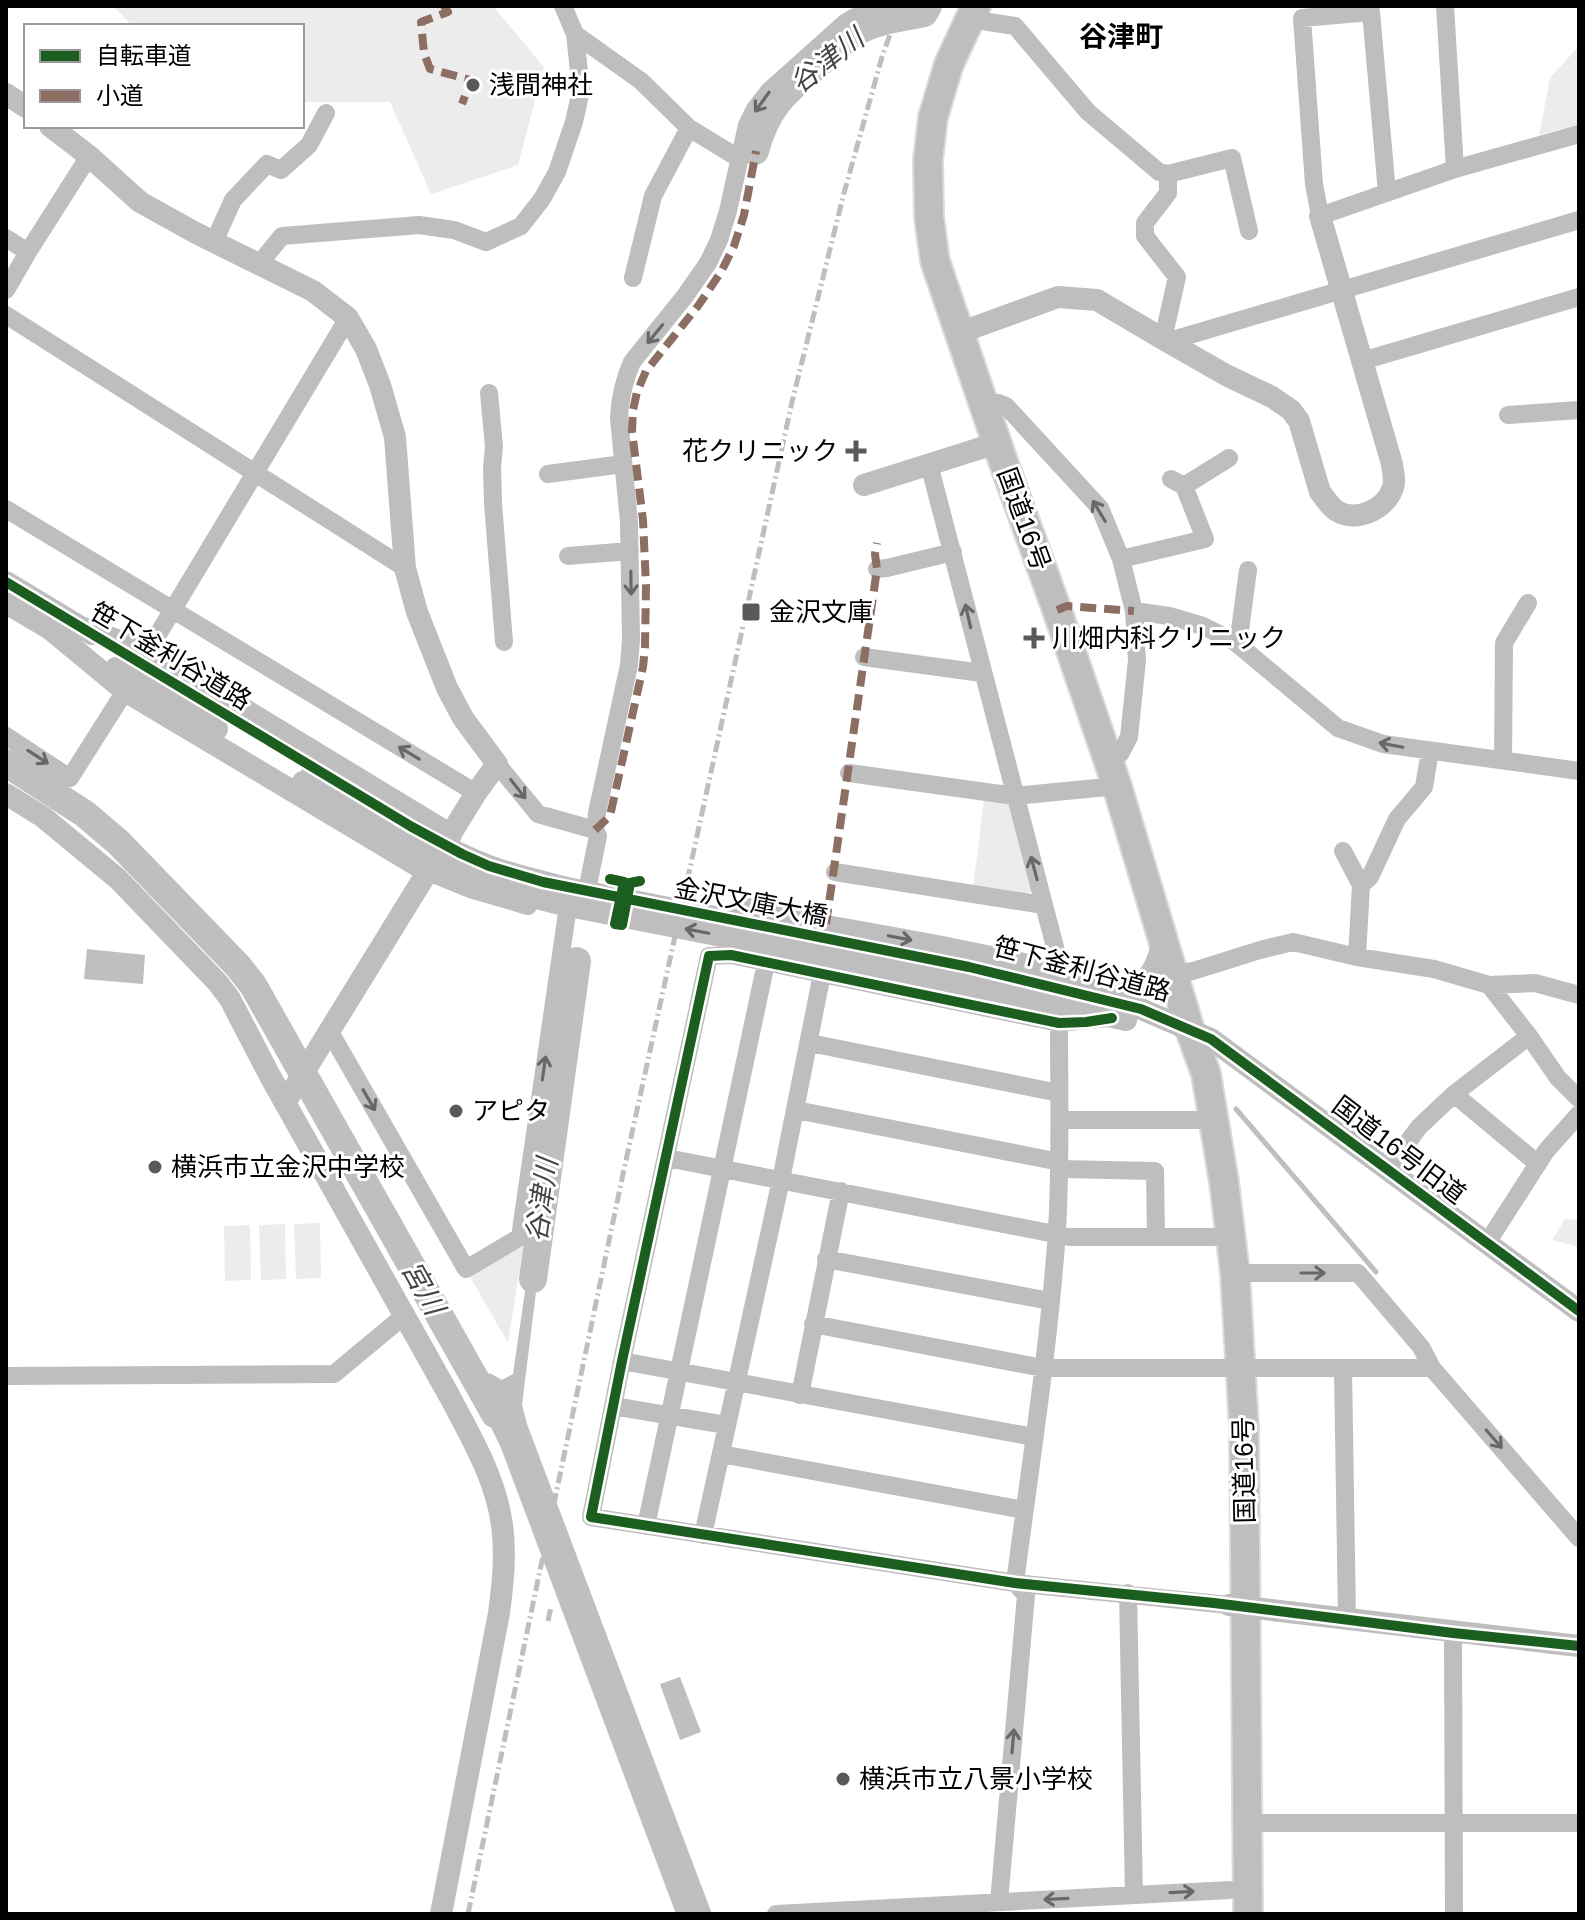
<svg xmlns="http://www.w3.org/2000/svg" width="1585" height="1920" viewBox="0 0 1585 1920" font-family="Helvetica,'Noto Sans JP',sans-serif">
  <rect width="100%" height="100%" fill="#fff"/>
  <!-- green -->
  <path fill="#ececec" d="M 113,6 L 493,6 L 544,67 L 518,165 L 431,194 L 390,102 L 302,102 L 302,26 L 133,26 Z
    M 1579,46 L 1579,124 L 1539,135 L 1550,78 Z
    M 984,799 L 1011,803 L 1032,890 L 1025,897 L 973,888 Z
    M 1565,1219 L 1579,1220 L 1579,1247 L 1552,1240 Z
    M 320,1223 L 321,1278 L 296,1279 L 294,1224 Z
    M 285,1224 L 286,1279 L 261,1280 L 259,1225 Z
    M 250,1225 L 251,1280 L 225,1281 L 224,1226 Z
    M 524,1242 L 508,1343 L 469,1275 Z"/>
  <!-- water -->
  <path fill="#bfbfbf" d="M 87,949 L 145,955 L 143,984 L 84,979 Z
    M 532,1243 L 542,1244 L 522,1405 L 527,1424 L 712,1914 L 676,1914 L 501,1448 L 470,1384 L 490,1373 L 502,1380 L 513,1374 Z
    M 680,1677 L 701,1732 L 680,1740 L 660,1684 Z"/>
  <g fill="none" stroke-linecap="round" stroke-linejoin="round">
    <!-- stream -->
    <path stroke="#bfbfbf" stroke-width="5" d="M 1236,1109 L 1376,1272"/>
    <!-- river -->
    <path stroke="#bfbfbf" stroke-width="28" d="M 755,151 C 768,102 788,91 824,59 C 835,50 846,37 858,31 C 877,20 902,18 924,13 L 928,6
      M 6,763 L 85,814 L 118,842 L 238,966 L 253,985 L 495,1414
      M 533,1279 L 577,961"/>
    <!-- trunk casing -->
    <g stroke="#dbdbdb" stroke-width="32">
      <path id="trunk" d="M 976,6 L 949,64 L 933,117 L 928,160 L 929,217 L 935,261 L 1003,461 L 1057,610 L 1117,786 L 1190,1030 L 1206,1074 L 1224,1182 L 1235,1273 L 1244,1428 L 1248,1914"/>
    </g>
    <!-- minor -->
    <path stroke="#bebebe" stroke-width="18" d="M 1445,6 L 1455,169
      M 969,19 L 1015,26 L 1088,112 L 1159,172 L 1168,174 L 1168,193 L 1145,223 L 1145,236 L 1177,277 L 1163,339
      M 575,34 L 641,81 L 689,128 L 740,159
      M 1168,174 L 1232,158 L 1249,231
      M 1387,193 L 1371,12 L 1302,18 L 1314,184 L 1320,216 L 1455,169 L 1579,134
      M 6,238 L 28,252
      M 214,242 L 233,200 L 267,164 L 281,170 L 309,145 L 326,113
      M 259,264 L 282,236 L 419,225 L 454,230 L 486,242 L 521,226 L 542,199 L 557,172 L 574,122 L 581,90 L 575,34 L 563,6
      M 633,278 L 653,196 L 689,128
      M 6,290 L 28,252 L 89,156
      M 6,315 L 405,568
      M 1166,342 L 1579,220
      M 1362,361 L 1579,297
      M 489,393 L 494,447 L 492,467 L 493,503 L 504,642
      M 984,407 L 998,403 L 1006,406 L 1100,508 L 1121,559 L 1134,611 L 1137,660 L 1129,737 L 1120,754 L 1107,758
      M 1508,415 L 1579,410
      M 929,464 L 1061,970
      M 548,474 L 623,464
      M 1171,479 L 1184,486 L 1229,458
      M 6,509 L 476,793
      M 568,556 L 630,551
      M 1121,559 L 1205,539 L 1184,486
      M 877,569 L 887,568 L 953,552
      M 1134,611 L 1169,616 L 1203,626 L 1235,642 L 1338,728 L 1383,744 L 1579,771
      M 1235,642 L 1240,630 L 1248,570
      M 148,651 L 348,318
      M 864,657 L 982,673
      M 6,736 L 70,778 L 125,691
      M 1503,760 L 1504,643 L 1528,603
      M 497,764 L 538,814 L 595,830 L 598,836 L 584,905
      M 849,773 L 1015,796 L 1117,786
      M 595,830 L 597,813 L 629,665 L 631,640 L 629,522 L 619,418 C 620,397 624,380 632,362 L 685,296 L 708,263 L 719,240 L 728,211 L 747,125 L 755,109 L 769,91 L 845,23 L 855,17 L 889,6
      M 1343,851 L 1361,885
      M 428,872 L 470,889 L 528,906
      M 835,872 L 1043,905
      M 735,932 L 740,908 L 750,900 L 763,902 L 782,916 C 874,933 968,948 1058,970 C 1081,975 1111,995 1135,985 C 1152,977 1157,955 1162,939
      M 1357,957 L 1361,885 L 1370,877 L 1397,819 L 1424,787 L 1430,751
      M 1174,974 L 1193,971 L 1260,950 L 1293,942 L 1357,957 L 1434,969 L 1489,985 L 1535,983 L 1579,995
      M 1489,985 L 1529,1036 L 1558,1078 L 1579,1099
      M 1109,1018 L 1059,1023 L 731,955 L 709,956 L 622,1361 L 591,1517 L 1015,1583 L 1229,1605
      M 330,1032 L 466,1269 L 520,1237 L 567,913
      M 810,1043 L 1059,1093
      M 1454,1094 L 1538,1164
      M 796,1110 L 1060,1162
      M 1060,1120 L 1199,1120
      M 667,1158 L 1070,1237 L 1214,1237
      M 1060,1169 L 1155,1171 L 1156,1236
      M 1388,1169 L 1419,1127 L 1454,1094 L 1529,1036
      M 1487,1243 L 1546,1151 L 1579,1114
      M 826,1259 L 1050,1301
      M 1235,1273 L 1358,1273 L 1421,1347 L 1432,1368 L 1579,1538
      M 813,1324 L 1043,1368 L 1225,1368
      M 622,1361 L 1034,1437
      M 1241,1368 L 1432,1368
      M 1343,1368 L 1347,1620
      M 6,1376 L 334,1374 L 405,1315
      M 800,1395 L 841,1191
      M 613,1406 L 726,1425
      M 721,1454 L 1024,1510
      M 646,1526 L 766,963
      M 703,1535 L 781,1180 L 822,974
      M 1128,1593 L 1134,1895
      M 1453,1633 L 1454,1914
      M 1247,1823 L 1579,1823
      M 999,1902 L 1026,1595 L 1015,1583 C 1030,1466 1049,1348 1057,1231 C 1061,1161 1059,1092 1059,1023
      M 776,1914 L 1230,1890"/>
    <!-- tertiary -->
    <path stroke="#bebebe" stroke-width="22" d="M 6,94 L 26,107
      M 50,126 L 89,156 L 140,202 L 196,233 L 313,291 L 348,318 L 366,349 L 380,385 L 395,437 L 405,568 L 417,612 L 447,688 L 463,718 L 497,764 L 476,793 L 285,1103
      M 959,333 L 1058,297 L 1097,300 L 1163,339 L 1226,375 L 1272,397 L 1291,410 L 1299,421 L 1320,492 C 1325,498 1330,507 1337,511 C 1356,523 1385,509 1392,490 C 1396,482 1393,473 1392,464 L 1320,216
      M 864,485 L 997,443
      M 6,582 L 92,634
      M 6,603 L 62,636
      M 81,627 L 148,651 L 451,835
      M 50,629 L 125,691 L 428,872
      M 116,668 L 217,729
      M 6,794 L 43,817 L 118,879 L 218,983 L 230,999 L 270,1076 L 450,1397 C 471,1437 496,1479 502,1525 C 506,1554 503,1583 499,1613 L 441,1914
      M 969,967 L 1141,1009 L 1211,1039 L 1579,1311
      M 965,984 L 1126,1020
      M 1229,1605 L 1579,1646"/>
    <!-- trunk -->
    <use href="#trunk" stroke="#bebebe" stroke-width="28"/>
    <!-- rail -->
    <path stroke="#bebebe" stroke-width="5" stroke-dasharray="12 4 2 4" stroke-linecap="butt" d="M 548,1621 L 551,1607
      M 468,1914 L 623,1174 L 792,402 L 844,193 L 882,57 L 900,6"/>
    <!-- tertiary-bridge -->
    <path stroke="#bebebe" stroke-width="22" d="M 312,767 C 370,801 426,842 489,866 C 516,876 544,882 572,889 L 969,967
      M 303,782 C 353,812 403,847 457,871 C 494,887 530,897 569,906 L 965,984"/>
    <!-- quiet -->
    <path stroke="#8d6e63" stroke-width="8" stroke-dasharray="16 8" stroke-linecap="butt" d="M 444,6 L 448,12 L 421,22 L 424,53 L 430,69 L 471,80 L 462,104
      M 1057,610 L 1067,606 L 1134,611
      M 595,830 L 610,816 L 643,667 L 645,647 L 646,586 L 643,520 L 632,431 L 633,410 L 637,392 L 646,371 L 698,306 L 721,272 L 734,246 L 744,215 L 756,151
      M 826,924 L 877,569 L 875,554 L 877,543"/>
    <!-- cycleway casing -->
    <g stroke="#fff" stroke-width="15">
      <path id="cycleway" d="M 6,582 L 412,827 L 462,854 L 489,866 L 543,882 L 969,967 L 1141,1009 L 1211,1039 L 1579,1311
        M 610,879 L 624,882 L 615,924 L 622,925 L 630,883 L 640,881
        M 1112,1018 L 1086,1022 L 1059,1023 L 731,955 L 709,956 L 622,1361 L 591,1517 L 1015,1583 L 1214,1603 L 1453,1633 L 1579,1646"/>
    </g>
    <!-- cycleway -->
    <use href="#cycleway" stroke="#1b5e20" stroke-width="10"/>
  </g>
  <!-- one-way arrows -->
  <defs><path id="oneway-shaft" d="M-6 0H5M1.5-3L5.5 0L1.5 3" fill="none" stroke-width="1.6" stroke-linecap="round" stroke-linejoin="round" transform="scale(2)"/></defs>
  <g stroke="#686868">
    <use href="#oneway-shaft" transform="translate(762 102) rotate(126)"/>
    <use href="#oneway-shaft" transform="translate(655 334) rotate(129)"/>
    <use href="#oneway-shaft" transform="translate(1099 511) rotate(-121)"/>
    <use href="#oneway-shaft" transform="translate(631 583) rotate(89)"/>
    <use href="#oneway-shaft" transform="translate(968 616) rotate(-103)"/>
    <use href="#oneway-shaft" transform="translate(1391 745) rotate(-169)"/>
    <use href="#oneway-shaft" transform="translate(409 753) rotate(-149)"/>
    <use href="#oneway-shaft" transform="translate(38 757) rotate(33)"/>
    <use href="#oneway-shaft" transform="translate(518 789) rotate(52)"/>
    <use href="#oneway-shaft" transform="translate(1034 868) rotate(-105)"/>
    <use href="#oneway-shaft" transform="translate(697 931) rotate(-169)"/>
    <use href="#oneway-shaft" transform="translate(900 938) rotate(11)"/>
    <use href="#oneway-shaft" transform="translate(544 1068) rotate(-82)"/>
    <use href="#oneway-shaft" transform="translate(369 1100) rotate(60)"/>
    <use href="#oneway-shaft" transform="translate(1313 1273)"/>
    <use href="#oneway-shaft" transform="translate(1494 1439) rotate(49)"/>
    <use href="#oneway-shaft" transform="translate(1013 1741) rotate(-85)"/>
    <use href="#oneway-shaft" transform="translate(1182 1892) rotate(-3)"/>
    <use href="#oneway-shaft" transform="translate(1056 1899) rotate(177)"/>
  </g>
  <!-- markers -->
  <g fill="#595959" stroke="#fff" stroke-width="3">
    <circle cx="473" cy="85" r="8"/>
    <path d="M852 439h8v8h8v8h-8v8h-8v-8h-8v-8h8z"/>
    <rect x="741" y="602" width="20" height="20" rx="4"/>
    <path d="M1030 626h8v8h8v8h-8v8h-8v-8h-8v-8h8z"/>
    <circle cx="456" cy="1111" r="8"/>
    <circle cx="155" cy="1167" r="8"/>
    <circle cx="843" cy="1779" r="8"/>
  </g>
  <g text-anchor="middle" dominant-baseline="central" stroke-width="6" stroke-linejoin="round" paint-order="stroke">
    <!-- poi labels -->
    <g font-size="26" fill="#000" stroke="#fff" text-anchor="start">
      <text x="489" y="85">浅間神社</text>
      <text x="838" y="451" text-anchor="end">花クリニック</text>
      <text x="769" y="612">金沢文庫</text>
      <text x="1052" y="638">川畑内科クリニック</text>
      <text x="472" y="1111">アピタ</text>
      <text x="171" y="1167">横浜市立金沢中学校</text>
      <text x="859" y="1779">横浜市立八景小学校</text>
    </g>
    <!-- street labels -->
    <g font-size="26" fill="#000" stroke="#fff">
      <text transform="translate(1024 519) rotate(70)">国道16号</text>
      <text transform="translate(171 656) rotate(31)">笹下釜利谷道路</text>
      <text transform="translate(751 902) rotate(11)">金沢文庫大橋</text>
      <text transform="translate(1082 969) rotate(15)">笹下釜利谷道路</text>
      <text transform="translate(1399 1150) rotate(37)">国道16号旧道</text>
      <text transform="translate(1244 1470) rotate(-91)">国道16号</text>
    </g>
    <!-- neighbourhood labels -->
    <g font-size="28" font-weight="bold" fill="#000" stroke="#fff">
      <text x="1121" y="36">谷津町</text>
    </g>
    <!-- water labels -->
    <g font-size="28" font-style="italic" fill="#444" stroke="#fff">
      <text transform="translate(827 61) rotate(-38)">谷津川</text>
      <text transform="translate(542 1200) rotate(-82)">谷津川</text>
      <text transform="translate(423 1288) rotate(61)">宮川</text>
    </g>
  </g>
  <!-- border -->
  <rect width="1585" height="1920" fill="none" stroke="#000000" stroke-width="16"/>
  <!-- legend -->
  <rect x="24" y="24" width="280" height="104" fill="#ffffff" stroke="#999999" stroke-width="2"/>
  <rect x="40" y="50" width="40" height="12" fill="#1b5e20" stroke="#999999" stroke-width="2"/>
  <text x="96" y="64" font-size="24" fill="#000000">自転車道</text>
  <rect x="40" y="90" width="40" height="12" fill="#8d6e63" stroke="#999999" stroke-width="2"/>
  <text x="96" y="104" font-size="24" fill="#000000">小道</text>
</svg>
